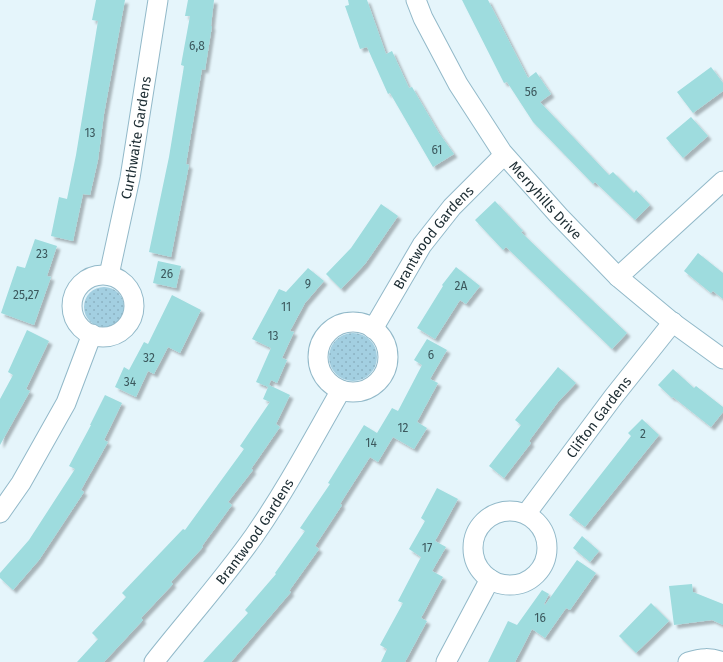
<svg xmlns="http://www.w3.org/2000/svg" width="723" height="662" viewBox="0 0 723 662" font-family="'Fira Sans',sans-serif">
  <defs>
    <pattern id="grass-dots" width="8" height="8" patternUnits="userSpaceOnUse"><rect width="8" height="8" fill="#a3cfe1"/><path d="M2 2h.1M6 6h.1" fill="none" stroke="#8cb2c2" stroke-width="1.8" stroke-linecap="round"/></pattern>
    <filter id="shadow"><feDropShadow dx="3.5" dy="3.5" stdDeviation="1" flood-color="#0004"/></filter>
  </defs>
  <rect width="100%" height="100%" fill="#e5f5fb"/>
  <!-- grass -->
  <path fill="url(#grass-dots)" d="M84 307a20 20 0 1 1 40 0a20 20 0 1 1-40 0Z
    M329 357a24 24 0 1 1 48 0a24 24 0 1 1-48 0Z"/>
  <!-- building -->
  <path fill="#9edcde" filter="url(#shadow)" d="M 96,0 L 125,0 L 104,114 L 98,160 L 90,195 L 83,194 L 73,241 L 51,236 L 59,197 L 67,199 L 76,155 L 98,21 L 92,20 Z
    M 188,0 L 214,0 L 211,26 L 212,26 L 205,70 L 202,69 L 186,164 L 189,165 L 171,257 L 149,252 L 169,157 L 184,66 L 181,65 L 190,16 L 185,16 Z
    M 348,0 L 367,0 L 386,54 L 392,51 L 409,88 L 412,87 L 439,133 L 454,154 L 433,167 L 390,93 L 388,94 L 367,47 L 360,49 L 345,6 L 349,5 Z
    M 462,0 L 488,0 L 528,78 L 536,72 L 551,94 L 540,102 L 609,175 L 613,172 L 634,193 L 636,190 L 650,205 L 635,220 L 595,182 L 593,184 L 533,122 L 507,82 L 504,83 Z
    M 711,67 L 723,83 L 723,91 L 693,113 L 677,92 Z
    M 691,117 L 708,136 L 683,158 L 666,138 Z
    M 495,201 L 523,231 L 521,232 L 556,266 L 627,333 L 612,349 L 506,247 L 503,250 L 475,220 Z
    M 381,204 L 398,216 L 365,264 L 341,289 L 326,274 L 351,248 Z
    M 35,239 L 57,246 L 47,276 L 51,277 L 34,325 L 1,313 L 17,266 L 25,268 Z
    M 698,253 L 723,273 L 723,299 L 713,291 L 711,293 L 684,271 Z
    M 158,261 L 181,266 L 176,288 L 153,283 Z
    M 456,267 L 480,286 L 466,304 L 460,300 L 435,339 L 417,328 L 443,286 L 442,285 Z
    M 308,268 L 324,281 L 305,303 L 290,331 L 294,332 L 282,358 L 287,360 L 277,383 L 271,380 L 268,387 L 256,382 L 271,348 L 252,339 L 279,289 L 286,292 Z
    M 172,295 L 201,310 L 180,353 L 168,347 L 154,374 L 148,371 L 136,397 L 115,387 L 124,367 L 129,370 L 144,342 L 148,344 Z
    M 27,330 L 49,341 L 26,389 L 30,391 L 0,445 L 0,399 L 13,375 L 8,372 Z
    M 427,339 L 447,350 L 430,379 L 438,383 L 417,422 L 427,428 L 414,449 L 393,437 L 378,462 L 370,457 L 340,504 L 342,505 L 315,546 L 319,549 L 289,591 L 291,592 L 231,662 L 203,662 L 248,613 L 245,610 L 276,574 L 275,573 L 305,531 L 300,528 L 330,484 L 328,483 L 364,425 L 377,433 L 392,408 L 398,411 L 422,365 L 414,360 Z
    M 558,367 L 576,383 L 558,402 L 529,441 L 531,443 L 504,478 L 489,466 L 521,425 L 515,420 Z
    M 673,369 L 694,388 L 696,386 L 723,407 L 723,412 L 711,427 L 673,397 L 672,398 L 658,385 Z
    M 269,385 L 290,395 L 276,424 L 280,427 L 251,469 L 253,470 L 228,502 L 232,505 L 202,546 L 203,547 L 171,582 L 173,584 L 141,618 L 143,620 L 104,662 L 77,662 L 98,639 L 92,633 L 126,597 L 122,593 L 183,529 L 185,530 L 244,449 L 240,446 L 270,402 L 263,399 Z
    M 105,395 L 122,403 L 104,440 L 108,442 L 81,490 L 84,492 L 39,560 L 13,590 L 0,578 L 0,573 L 29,540 L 75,469 L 69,466 L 91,425 L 90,425 Z
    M 642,419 L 659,435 L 585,527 L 569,515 L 631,436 L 628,433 Z
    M 437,488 L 458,499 L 435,541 L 446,547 L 432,571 L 443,577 L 421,618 L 427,621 L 405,662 L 381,662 L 387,649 L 380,645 L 403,603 L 398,601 L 421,557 L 409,549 L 425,521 L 421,518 Z
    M 582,536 L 599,551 L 590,562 L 573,548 Z
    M 577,560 L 596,573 L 570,610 L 566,608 L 545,638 L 532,629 L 515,662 L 488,662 L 508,621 L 517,625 L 542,590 L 549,594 L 544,604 L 545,605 Z
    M 692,584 L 693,592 L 723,604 L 723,625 L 712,620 L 674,625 L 669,586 Z
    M 651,603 L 669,621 L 636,653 L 619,636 Z"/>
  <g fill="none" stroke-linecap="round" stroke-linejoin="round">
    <!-- minor casing -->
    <g stroke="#92b9c9" stroke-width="21">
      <g id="minor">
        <path id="s1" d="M 416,0 L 423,18 L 458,84 L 502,152 L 559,216 L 618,277 L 672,322 L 723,359"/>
        <path id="s2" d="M 109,275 L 130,178 L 158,0"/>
        <circle cx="103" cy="306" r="31"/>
        <path d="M 618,277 L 723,181"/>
        <circle cx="353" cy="357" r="35"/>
        <path id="s3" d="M 373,329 L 422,245 L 452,207 L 504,155"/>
        <circle cx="510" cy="548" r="37"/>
        <path d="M 0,513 L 21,483 L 66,403 L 92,334"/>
        <path id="s4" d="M 526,514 L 614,396 L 673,322"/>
        <path id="s5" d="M 154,662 C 187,620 223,580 254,536 C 286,490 313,439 341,390"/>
        <path d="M 446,662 L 490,579"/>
        <path d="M 688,662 C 701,658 710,657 723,662"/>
      </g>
    </g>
    <!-- minor -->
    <use href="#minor" stroke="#fff" stroke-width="19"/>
  </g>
  <g text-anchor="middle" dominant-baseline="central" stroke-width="4" stroke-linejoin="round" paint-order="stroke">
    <!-- number labels -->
    <g font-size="12" fill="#3c585d">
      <text x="197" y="46">6,8</text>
      <text x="531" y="92">56</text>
      <text x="90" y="133">13</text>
      <text x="437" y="150">61</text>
      <text x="42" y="254">23</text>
      <text x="167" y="274">26</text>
      <text x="308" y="284">9</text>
      <text x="461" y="286">2A</text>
      <text x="26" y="295">25,27</text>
      <text x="286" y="307">11</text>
      <text x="273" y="336">13</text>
      <text x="431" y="355">6</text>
      <text x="149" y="358">32</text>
      <text x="130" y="382">34</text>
      <text x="403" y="428">12</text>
      <text x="643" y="434">2</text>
      <text x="371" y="443">14</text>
      <text x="427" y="548">17</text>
      <text x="540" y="618">16</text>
    </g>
    <!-- street labels -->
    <g font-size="14" fill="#1c2c32" stroke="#fff">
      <text stroke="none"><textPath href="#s2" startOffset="140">Curthwaite Gardens</textPath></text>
      <text stroke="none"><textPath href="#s1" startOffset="240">Merryhills Drive</textPath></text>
      <text stroke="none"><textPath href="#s3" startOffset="110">Brantwood Gardens</textPath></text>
      <text stroke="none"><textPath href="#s4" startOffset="121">Clifton Gardens</textPath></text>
      <text stroke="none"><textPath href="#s5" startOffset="165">Brantwood Gardens</textPath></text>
    </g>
  </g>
</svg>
